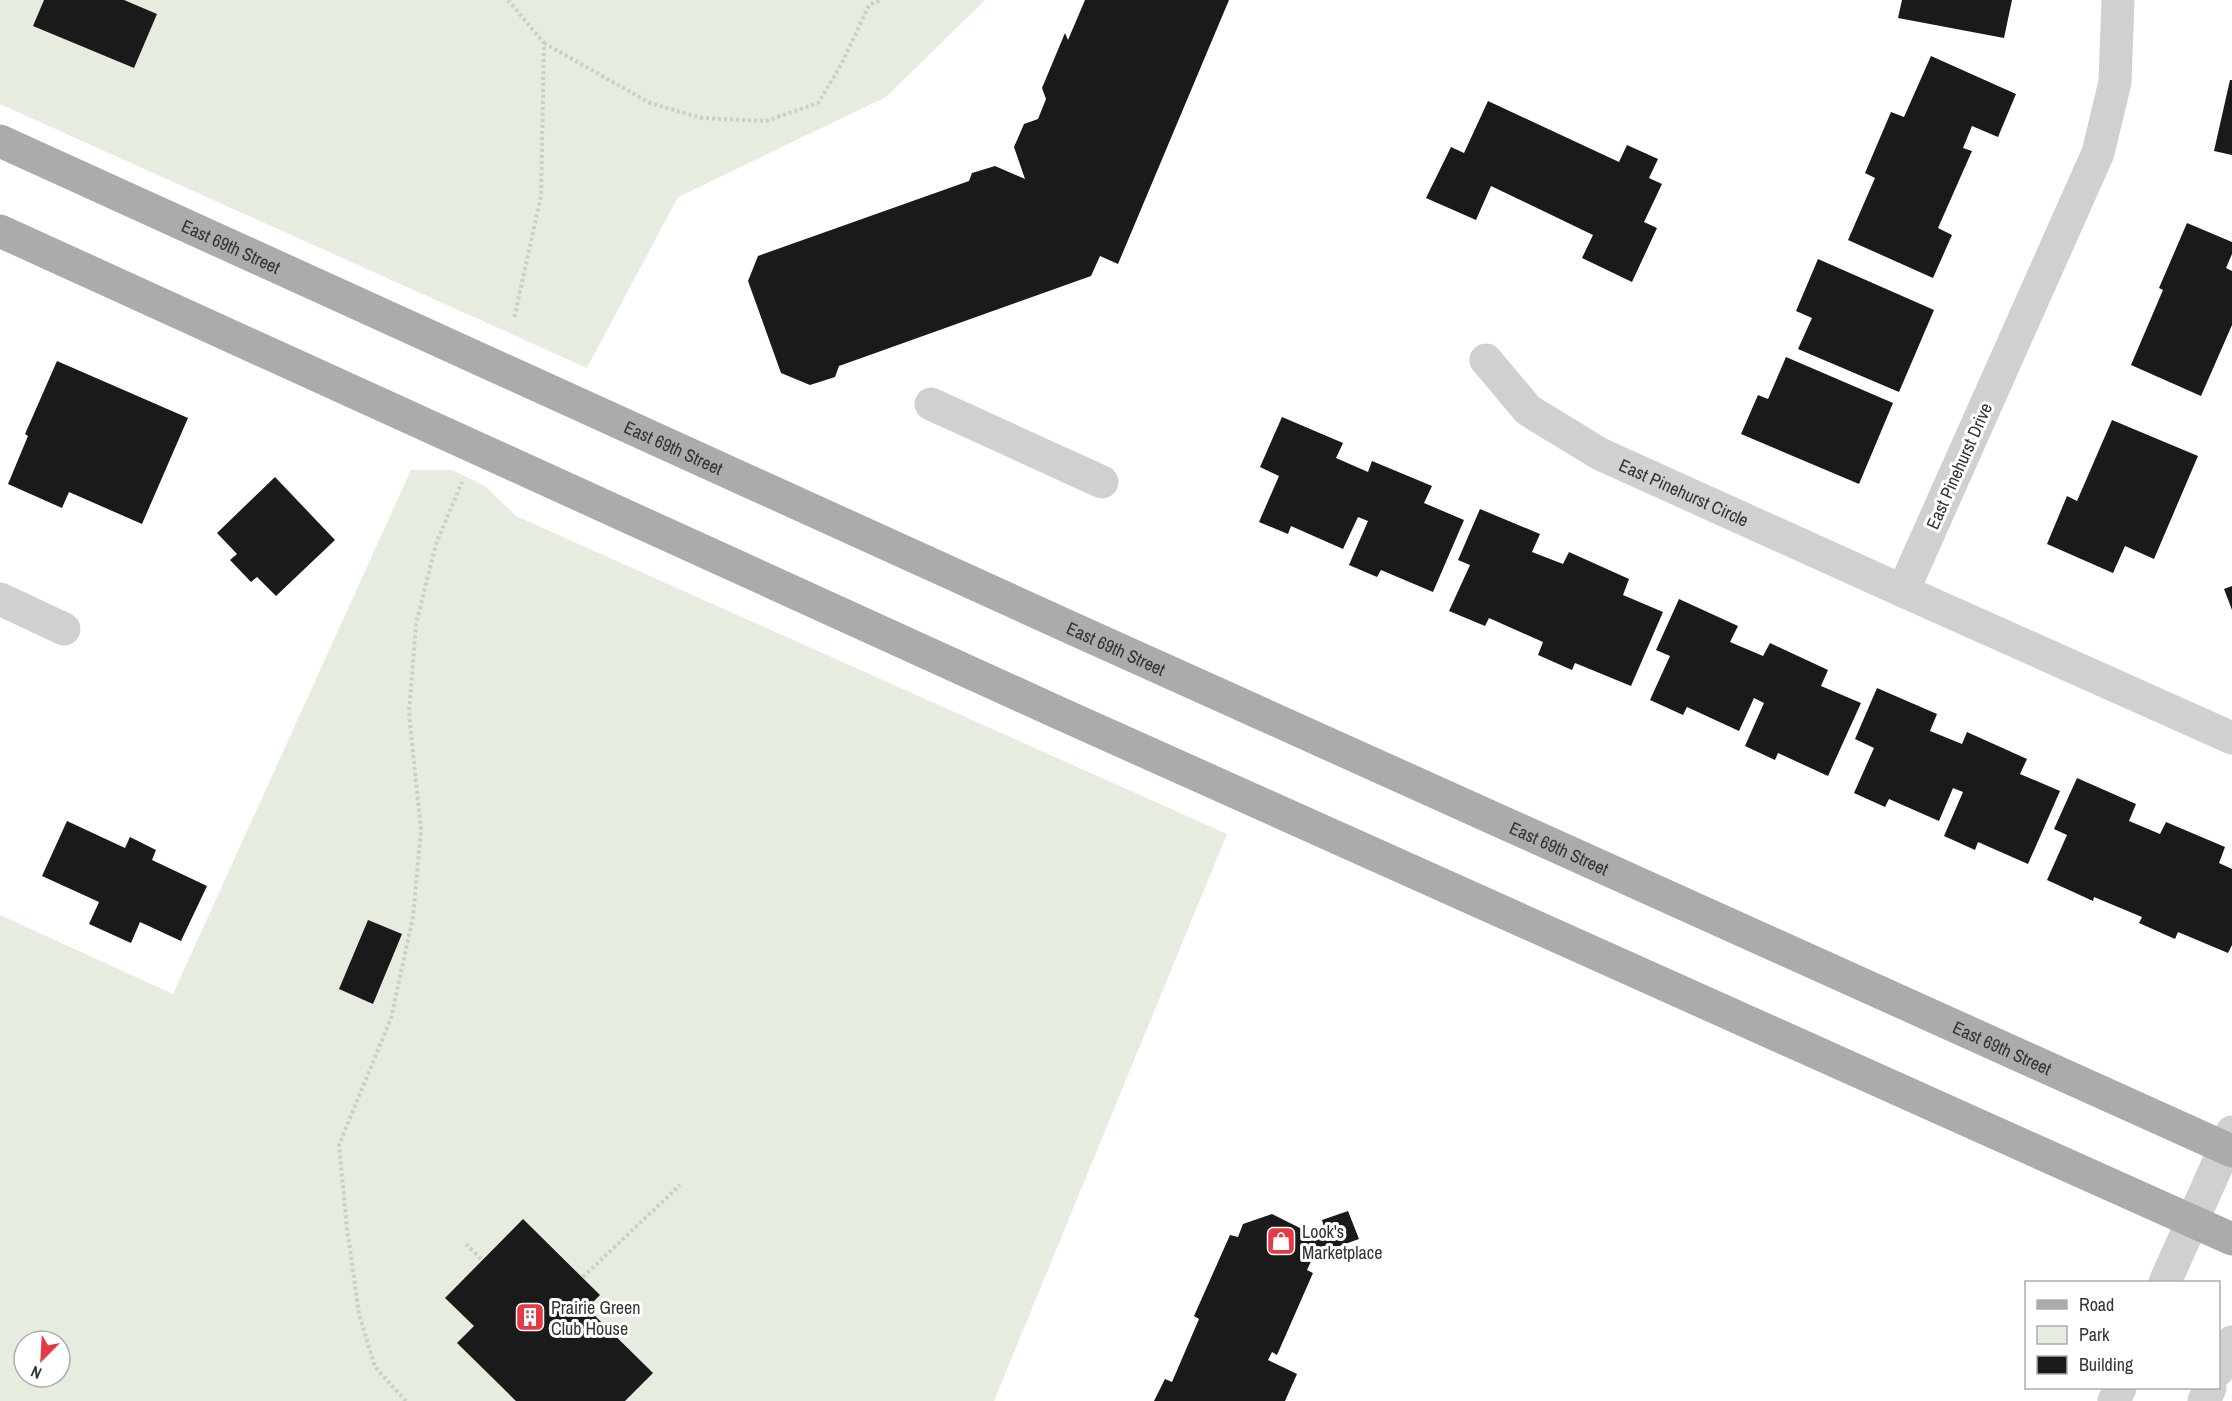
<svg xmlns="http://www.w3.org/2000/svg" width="2232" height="1401" viewBox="0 0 2232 1401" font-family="'Archivo Narrow',sans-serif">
  <rect width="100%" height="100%" fill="#fff"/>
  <!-- green -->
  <path fill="#e6ecdf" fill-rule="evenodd" d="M 0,0 L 985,0 L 886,97 L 678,197 L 587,368 L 0,104 Z
    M 411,470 L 452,470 L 485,486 L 516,516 L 1227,834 L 994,1401 L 0,1401 L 0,915 L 173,994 ZM 24,1341 L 60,1341 L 60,1377 L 24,1377 Z"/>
  <!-- building -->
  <path fill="#1a1a1a" d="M 44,0 L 124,0 L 157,14 L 134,68 L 33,26 Z
    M 1085,0 L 1229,0 L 1118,264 L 1100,256 L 1091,276 L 839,366 L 835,377 L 810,385 L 781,373 L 748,281 L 758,256 L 969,181 L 972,173 L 995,166 L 1025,179 L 1014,147 L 1024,124 L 1038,119 L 1046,99 L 1042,88 L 1065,33 L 1068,40 Z
    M 1902,0 L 2012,0 L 2004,38 L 1898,18 Z
    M 1931,56 L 2016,94 L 1998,137 L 1972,126 L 1963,148 L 1972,151 L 1938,228 L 1952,235 L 1933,278 L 1848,240 L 1875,178 L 1865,173 L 1891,112 L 1904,117 Z
    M 2230,80 L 2232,80 L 2232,155 L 2214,151 Z
    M 1488,101 L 1619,162 L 1627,145 L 1658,159 L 1649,178 L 1662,184 L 1644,222 L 1657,228 L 1632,282 L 1582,258 L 1593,235 L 1491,186 L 1476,220 L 1426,198 L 1451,147 L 1464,153 Z
    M 2187,223 L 2232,242 L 2232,254 L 2226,268 L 2232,271 L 2232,325 L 2201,396 L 2131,365 L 2163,290 L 2159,288 Z
    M 1818,259 L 1934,310 L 1899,392 L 1798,349 L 1812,318 L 1796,311 Z
    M 1786,357 L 1893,403 L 1859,484 L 1741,434 L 1758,395 L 1768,399 Z
    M 57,361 L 188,418 L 142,524 L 69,492 L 62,508 L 8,484 L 28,436 L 25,434 Z
    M 1282,417 L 1343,443 L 1336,458 L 1368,472 L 1372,461 L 1432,486 L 1424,503 L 1464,520 L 1433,592 L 1381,570 L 1377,577 L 1349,565 L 1368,521 L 1358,517 L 1343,549 L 1291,526 L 1288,534 L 1259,522 L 1279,476 L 1260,467 Z
    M 2112,420 L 2198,456 L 2154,559 L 2125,546 L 2113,573 L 2047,544 L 2067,496 L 2077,501 Z
    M 275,477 L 335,540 L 276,596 L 257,577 L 251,582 L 230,560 L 237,554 L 217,533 Z
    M 1480,509 L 1540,534 L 1532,552 L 1563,564 L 1569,552 L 1629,579 L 1623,595 L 1663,612 L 1631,686 L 1575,663 L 1572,670 L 1538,655 L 1543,642 L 1489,618 L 1485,626 L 1449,611 L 1470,565 L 1458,560 Z
    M 2232,586 L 2232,610 L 2224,589 Z
    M 1679,599 L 1738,626 L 1730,642 L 1763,656 L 1770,643 L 1828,670 L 1821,686 L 1861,703 L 1828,776 L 1778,753 L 1775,760 L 1745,746 L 1764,703 L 1754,698 L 1739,731 L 1687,707 L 1683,715 L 1650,700 L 1670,656 L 1656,650 Z
    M 1877,688 L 1937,714 L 1930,731 L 1962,744 L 1967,732 L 2027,759 L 2020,774 L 2060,791 L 2028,864 L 1978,842 L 1975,850 L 1944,836 L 1963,792 L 1953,788 L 1939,821 L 1889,799 L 1885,807 L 1854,793 L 1874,748 L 1855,739 Z
    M 2077,778 L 2136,804 L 2129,821 L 2160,834 L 2166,822 L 2225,847 L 2219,863 L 2232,869 L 2232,945 L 2228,953 L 2178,932 L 2175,939 L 2139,923 L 2142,917 L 2094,897 L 2093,901 L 2047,880 L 2067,835 L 2054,829 Z
    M 67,821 L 125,848 L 130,837 L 156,850 L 152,860 L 207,886 L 181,941 L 140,922 L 131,943 L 89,924 L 99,902 L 42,876 Z
    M 368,920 L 402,934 L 373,1004 L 339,989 Z
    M 1348,1211 L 1359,1239 L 1331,1249 L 1329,1244 L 1312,1252 L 1313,1257 L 1307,1270 L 1313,1273 L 1277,1355 L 1272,1352 L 1268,1360 L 1297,1374 L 1285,1401 L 1154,1401 L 1165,1379 L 1172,1382 L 1199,1319 L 1194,1316 L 1230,1235 L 1238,1237 L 1243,1224 L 1272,1214 L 1300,1228 L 1303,1235 L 1324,1227 L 1322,1220 Z
    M 523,1219 L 600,1295 L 587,1308 L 653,1373 L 625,1401 L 516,1401 L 457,1343 L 474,1326 L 445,1298 Z"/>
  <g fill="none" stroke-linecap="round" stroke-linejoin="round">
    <!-- path -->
    <path stroke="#cdcdcd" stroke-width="4" stroke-dasharray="3 3" stroke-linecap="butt" d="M 508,0 L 544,43 L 541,196 L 514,319
      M 544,43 L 650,103 L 701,118 L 766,121 L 818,103 L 841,65 L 869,5 L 881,0
      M 466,1244 L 482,1260
      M 583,1277 L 680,1185
      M 406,1401 L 375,1367 L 359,1314 L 347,1228 L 339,1145 L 391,1018 L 413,917 L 421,830 L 409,713 L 416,624 L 436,544 L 462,482"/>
    <!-- minor -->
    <g stroke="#d0d0d0" stroke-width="33">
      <path d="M 2118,0 L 2115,82 L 2098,153 L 1903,591 L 2232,738"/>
      <path id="s1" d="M 1486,360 L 1528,410 L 1600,454 L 1903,591"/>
      <path d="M 931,404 L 1102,482"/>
      <path d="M 0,599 L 64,629"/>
      <path d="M 2165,1282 L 2232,1132"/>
      <path d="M 2218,1370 L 2232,1342"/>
      <path d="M 2114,1401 L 2120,1388"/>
      <path d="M 2204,1401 L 2210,1388"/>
    </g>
    <!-- major -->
    <g stroke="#ababab" stroke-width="33">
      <path id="s2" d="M 0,141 L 1078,631 L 2232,1151"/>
      <path d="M 0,231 L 1059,713 L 2232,1239"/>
    </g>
  </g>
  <!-- icons -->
  <defs>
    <g id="shop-square" transform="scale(1.5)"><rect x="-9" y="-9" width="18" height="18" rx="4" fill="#e63946" stroke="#fff"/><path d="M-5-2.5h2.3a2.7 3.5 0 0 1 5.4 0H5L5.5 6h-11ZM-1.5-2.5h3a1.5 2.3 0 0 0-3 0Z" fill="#fff"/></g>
    <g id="building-square" transform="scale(1.5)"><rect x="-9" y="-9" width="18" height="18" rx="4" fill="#e63946" stroke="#fff"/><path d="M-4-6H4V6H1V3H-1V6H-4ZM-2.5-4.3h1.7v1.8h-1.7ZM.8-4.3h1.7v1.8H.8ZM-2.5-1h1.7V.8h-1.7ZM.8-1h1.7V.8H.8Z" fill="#fff"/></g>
  </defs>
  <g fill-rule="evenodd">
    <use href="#shop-square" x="1281" y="1241"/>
    <use href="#building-square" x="530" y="1317"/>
  </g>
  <g text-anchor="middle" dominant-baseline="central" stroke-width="6" stroke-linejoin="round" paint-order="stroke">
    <!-- street labels -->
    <g font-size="18" fill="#333" stroke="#fff">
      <text stroke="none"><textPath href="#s2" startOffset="254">East 69th Street</textPath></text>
      <text stroke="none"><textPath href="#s2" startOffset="740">East 69th Street</textPath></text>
      <text transform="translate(1959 466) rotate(-66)">East Pinehurst Drive</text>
      <text stroke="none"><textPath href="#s1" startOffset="242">East Pinehurst Circle</textPath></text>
      <text stroke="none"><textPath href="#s2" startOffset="1226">East 69th Street</textPath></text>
      <text stroke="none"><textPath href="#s2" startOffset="1712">East 69th Street</textPath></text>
      <text stroke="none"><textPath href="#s2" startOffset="2198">East 69th Street</textPath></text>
    </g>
    <!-- poi labels -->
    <g font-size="18" fill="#333" stroke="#fff" text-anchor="start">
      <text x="1302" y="1231">Look's<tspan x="1302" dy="21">Marketplace</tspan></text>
      <text x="551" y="1307">Prairie Green<tspan x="551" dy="21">Club House</tspan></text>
    </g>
  </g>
  <!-- legend -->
  <rect x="2025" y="1281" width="195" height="108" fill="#ffffff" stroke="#adadad" stroke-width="1.5"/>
  <rect x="2037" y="1300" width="30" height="9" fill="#ababab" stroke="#adadad" stroke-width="1.5"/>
  <text x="2079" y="1311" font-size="18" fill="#333333">Road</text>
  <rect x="2037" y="1326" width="30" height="18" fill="#e6ecdf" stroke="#adadad" stroke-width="1.5"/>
  <text x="2079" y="1341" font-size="18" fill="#333333">Park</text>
  <rect x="2037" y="1356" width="30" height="18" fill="#1a1a1a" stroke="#adadad" stroke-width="1.5"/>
  <text x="2079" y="1371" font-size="18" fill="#333333">Building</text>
  <!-- north arrow -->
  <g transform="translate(42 1359) rotate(204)"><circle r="28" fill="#ffffff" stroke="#adadad" stroke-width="1.5"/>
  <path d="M0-4.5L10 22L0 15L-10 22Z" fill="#e63946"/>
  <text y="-9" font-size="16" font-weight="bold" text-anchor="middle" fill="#333333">N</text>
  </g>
</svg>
